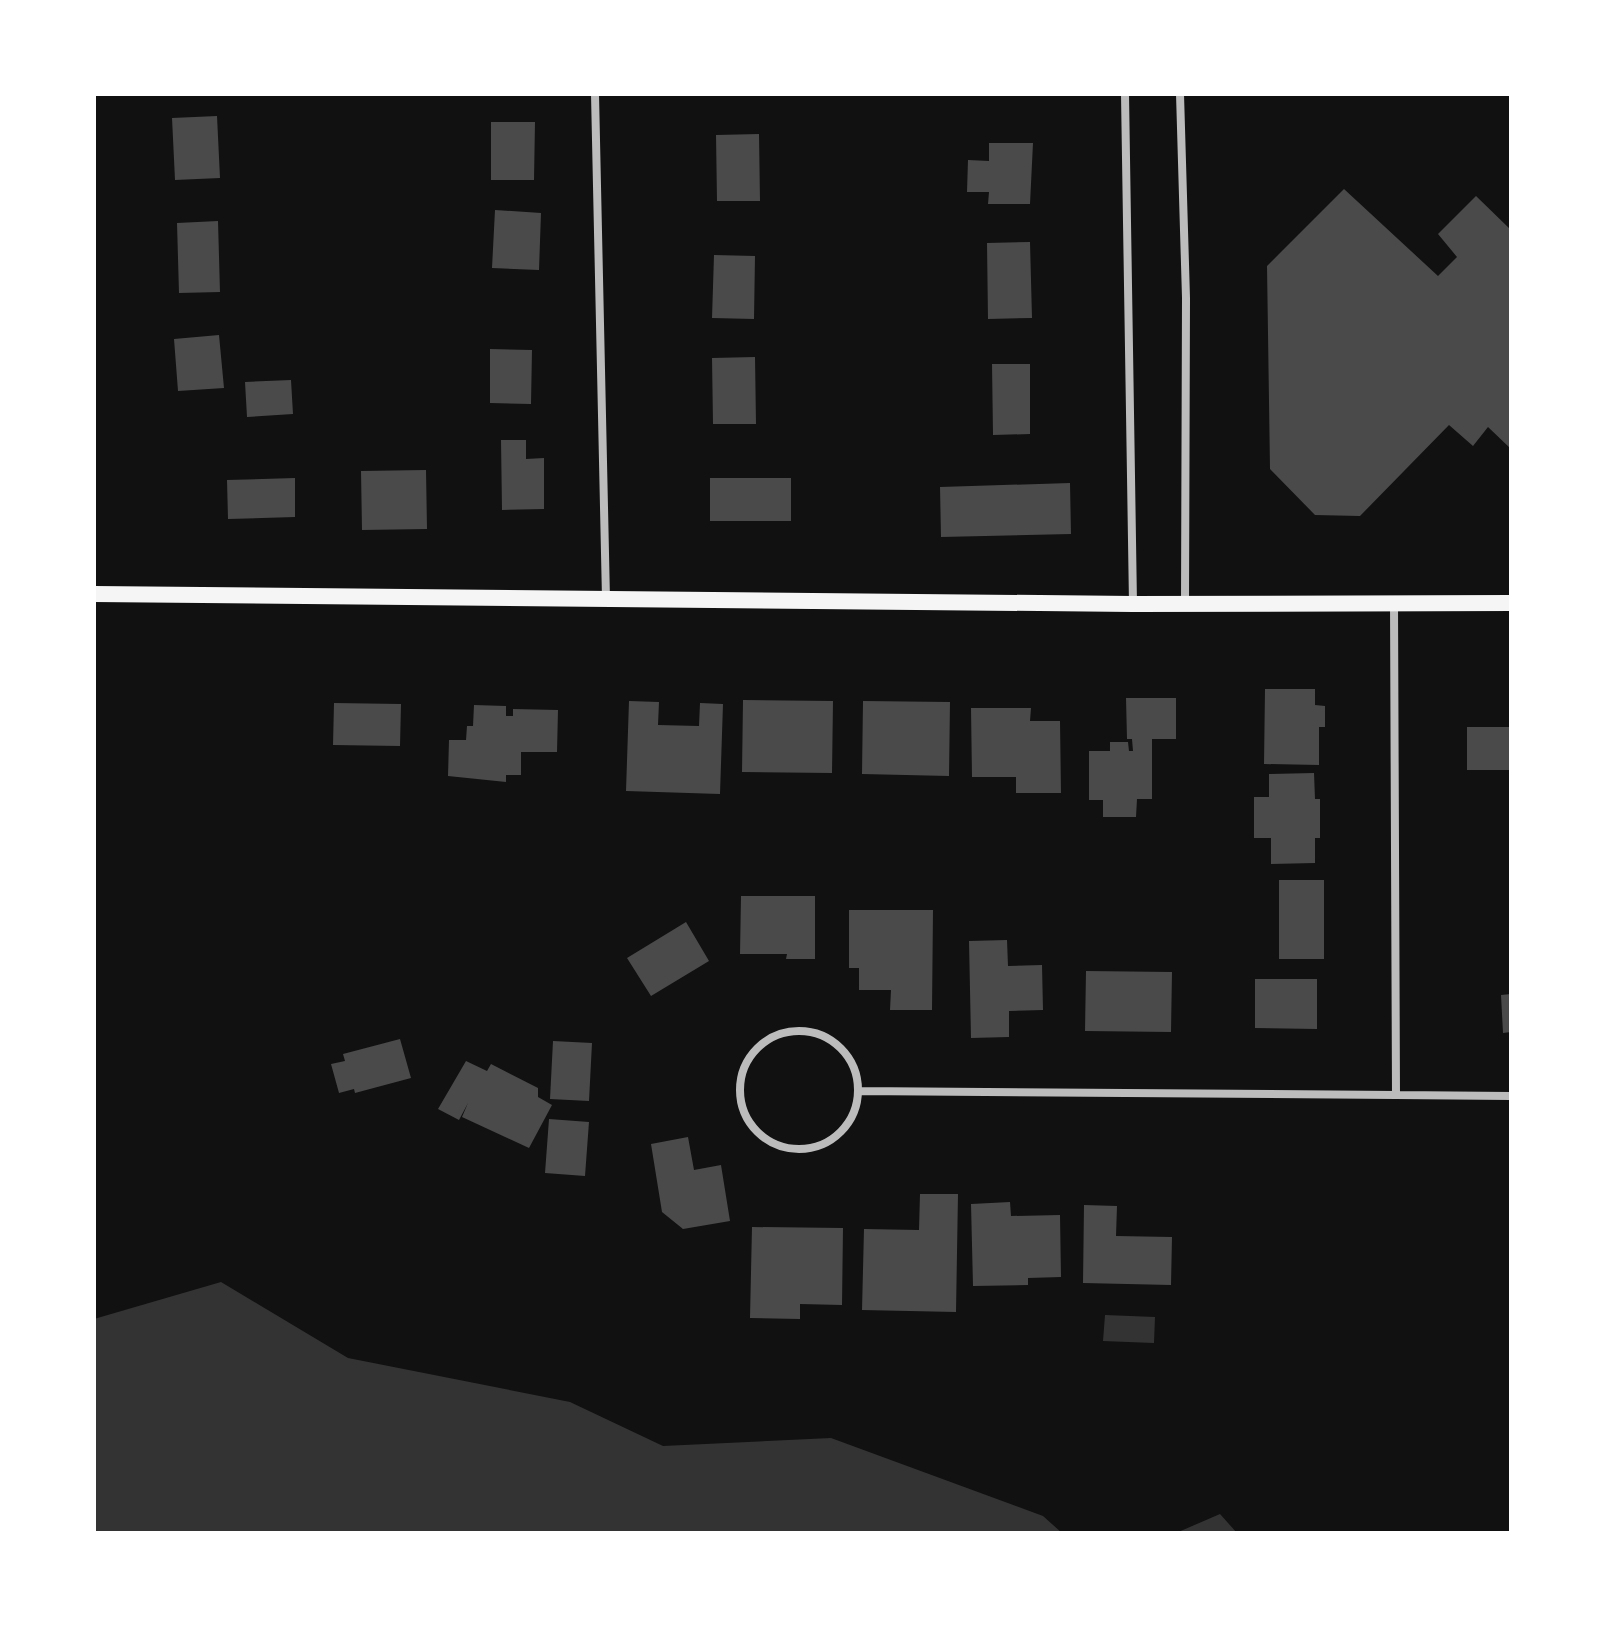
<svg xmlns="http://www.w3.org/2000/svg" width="1605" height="1627" viewBox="0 0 1605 1627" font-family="Quicksand,sans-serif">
  <rect width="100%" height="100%" fill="#111"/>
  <!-- water -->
  <path fill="#333" d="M 221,1282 L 348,1358 L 570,1402 L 663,1446 L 831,1438 L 1043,1516 L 1062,1533 L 94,1533 L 94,1319 Z
    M 1105,1315 L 1155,1317 L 1154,1343 L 1103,1341 Z
    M 1220,1514 L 1237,1533 L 1176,1533 Z"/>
  <!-- building -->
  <path fill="#4a4a4a" d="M 217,116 L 220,178 L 175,180 L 172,118 Z
    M 491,122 L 535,122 L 534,180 L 491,180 Z
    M 759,134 L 760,201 L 717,201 L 716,135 Z
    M 989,143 L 1033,143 L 1030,204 L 988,204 L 989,192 L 967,192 L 968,160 L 989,161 Z
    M 1344,189 L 1438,276 L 1457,257 L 1438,234 L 1476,196 L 1511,230 L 1511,449 L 1488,427 L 1473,446 L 1449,425 L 1360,516 L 1315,515 L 1270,469 L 1267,266 Z
    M 495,210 L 541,213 L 539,270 L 492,268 Z
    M 218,221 L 220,292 L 179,293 L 177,223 Z
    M 1030,242 L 1032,318 L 988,319 L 987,243 Z
    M 714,255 L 755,256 L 754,319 L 712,318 Z
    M 219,335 L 224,388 L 178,391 L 174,339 Z
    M 490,349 L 532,350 L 531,404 L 490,403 Z
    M 755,357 L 756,424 L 713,424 L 712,358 Z
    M 992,364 L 1030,364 L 1030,434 L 993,435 Z
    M 291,380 L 293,414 L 247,417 L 245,382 Z
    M 501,440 L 526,440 L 526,459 L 544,458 L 544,509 L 502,510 Z
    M 426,470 L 427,529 L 362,530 L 361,471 Z
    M 295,478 L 295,517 L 228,519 L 227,480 Z
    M 710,478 L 791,478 L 791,521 L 710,521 Z
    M 1070,483 L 1071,534 L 941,537 L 940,487 Z
    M 1265,689 L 1315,689 L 1315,705 L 1325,706 L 1325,727 L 1319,727 L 1319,765 L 1264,764 Z
    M 1126,698 L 1176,698 L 1176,739 L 1152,739 L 1152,799 L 1137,799 L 1136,817 L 1103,817 L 1103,800 L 1089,800 L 1089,751 L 1110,751 L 1110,742 L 1128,742 L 1129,751 L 1133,751 L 1132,739 L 1127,739 Z
    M 743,700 L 833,701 L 832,773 L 742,772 Z
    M 629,701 L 659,702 L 658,725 L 699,726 L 700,703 L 723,704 L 720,794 L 626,791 Z
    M 863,701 L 950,702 L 949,776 L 862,774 Z
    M 334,703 L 401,704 L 400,746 L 333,745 Z
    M 474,705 L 506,706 L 506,716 L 513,716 L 513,709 L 558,710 L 557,752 L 521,752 L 521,775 L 506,775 L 506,782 L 448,776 L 449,740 L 466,740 L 467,726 L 473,726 Z
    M 971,708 L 1031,708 L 1030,721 L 1060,721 L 1061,793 L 1016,793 L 1016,777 L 972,777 Z
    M 1467,727 L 1511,727 L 1511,770 L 1467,770 Z
    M 1314,773 L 1315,799 L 1320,799 L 1320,838 L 1315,838 L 1315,863 L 1271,864 L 1271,838 L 1254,838 L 1254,797 L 1269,797 L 1269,774 Z
    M 1279,880 L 1324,880 L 1324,959 L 1279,959 Z
    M 741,896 L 815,896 L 815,959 L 786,959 L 787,954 L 740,954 Z
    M 849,910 L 933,910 L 932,1010 L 890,1010 L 891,990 L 859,990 L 859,968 L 849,968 Z
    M 686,922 L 709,961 L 651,996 L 627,958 Z
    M 1007,940 L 1008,966 L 1042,965 L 1043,1010 L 1009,1011 L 1009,1037 L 971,1038 L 969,941 Z
    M 1086,971 L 1172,972 L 1171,1032 L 1085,1031 Z
    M 1255,979 L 1317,979 L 1317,1029 L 1255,1028 Z
    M 1511,994 L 1511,1032 L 1503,1033 L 1501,995 Z
    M 400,1039 L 411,1078 L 355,1093 L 354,1089 L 339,1093 L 331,1064 L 345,1061 L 343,1054 Z
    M 553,1041 L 592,1043 L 589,1101 L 550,1099 Z
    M 466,1061 L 487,1071 L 491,1064 L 538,1088 L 538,1097 L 552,1105 L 529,1148 L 462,1117 L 468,1103 L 459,1120 L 438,1109 Z
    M 549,1119 L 589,1122 L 585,1176 L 545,1173 Z
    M 688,1137 L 694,1170 L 721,1165 L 730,1221 L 683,1229 L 662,1212 L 651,1144 Z
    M 920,1194 L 958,1194 L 956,1312 L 862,1310 L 864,1229 L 919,1230 Z
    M 1010,1202 L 1011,1216 L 1060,1215 L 1061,1277 L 1028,1278 L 1028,1285 L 973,1286 L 971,1204 Z
    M 1084,1205 L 1117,1206 L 1116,1236 L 1172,1237 L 1171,1285 L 1083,1283 Z
    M 752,1227 L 843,1228 L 842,1305 L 800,1304 L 800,1319 L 750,1318 Z"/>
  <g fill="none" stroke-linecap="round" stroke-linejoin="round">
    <!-- minor -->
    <path stroke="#bcbcbc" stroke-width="8" d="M 595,94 L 606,599
      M 1125,94 L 1133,604
      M 1180,94 L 1186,298 L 1185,602
      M 1394,603 L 1396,1095 L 1511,1096
      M740 1090a59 59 0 1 1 118 0a59 59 0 1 1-118 0Z
      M 858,1091 L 1396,1095"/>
    <!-- secondary -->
    <path stroke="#f5f5f5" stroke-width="16" d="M 94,594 L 1133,604 L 1511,603"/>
  </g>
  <!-- border -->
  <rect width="1605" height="1627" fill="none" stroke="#ffffff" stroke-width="192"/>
</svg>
